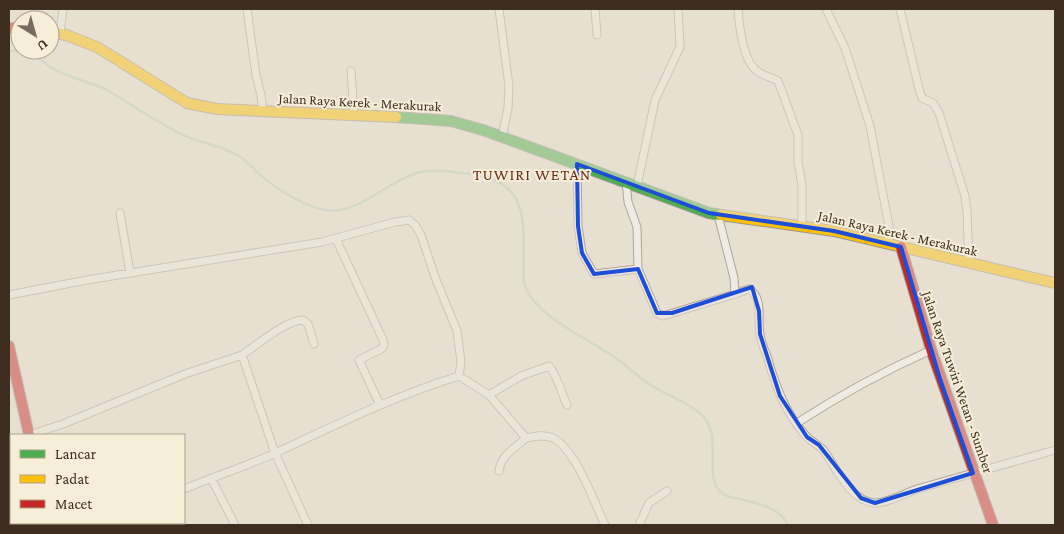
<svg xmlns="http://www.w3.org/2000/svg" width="1064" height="534" viewBox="0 0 1064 534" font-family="'Crimson Pro',serif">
  <rect width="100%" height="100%" fill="#e7e0d1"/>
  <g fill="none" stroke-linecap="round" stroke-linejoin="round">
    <!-- stream -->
    <path stroke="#bcccc2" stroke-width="2.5" d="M 9,51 C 42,50 34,60 59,72 C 74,79 90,82 105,89 C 130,103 153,120 179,133 C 198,143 221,145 239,156 C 249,162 256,172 265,179 C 279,190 297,201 314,207 C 353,222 380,185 414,174 C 431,168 452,172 470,174 C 537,181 521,233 524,283 C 533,315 586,338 613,356 C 626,364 636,376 649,384 C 666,395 687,401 702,415 C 724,437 702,478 722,493 C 727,497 734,498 740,499 C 759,504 778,506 788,525"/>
    <!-- street casing -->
    <g stroke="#ada599" stroke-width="9">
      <path id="street" d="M 247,9 L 256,75 L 261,95 L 263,112
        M 499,9 L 509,86 L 508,108 L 502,137
        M 595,9 L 597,35
        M 738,9 C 739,25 743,61 757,71 C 763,76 771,77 778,81 L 798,135 L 798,162 L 802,185 L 802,227
        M 826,9 L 845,48 L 870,126 L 889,226 L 888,244
        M 900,9 L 919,89 L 922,98 L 933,103 L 939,113 L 965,196 L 967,212 L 969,263
        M 60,33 L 63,9
        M 351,71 L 354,115
        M 577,164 L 578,226 L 582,253 L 594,274 L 638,269
        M 626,182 L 628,202 L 637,227 L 638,269 L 657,313 L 663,316 L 735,294
        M 637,186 L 655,100 L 680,47 L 678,9
        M 120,213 L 130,273
        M 718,215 L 734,278 L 735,294 L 749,289 C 764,298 757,319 760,334 C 761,342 764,349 767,356 C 775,385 786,415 807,437 C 813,443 820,445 825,452 C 837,470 850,500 874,503 C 885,504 906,493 917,489 L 1055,450
        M 336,239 L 383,340 L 384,345 L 381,349 L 359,360 L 380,405
        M 9,295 L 87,280 L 322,242 L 395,222 L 409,220 L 415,225 L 421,235 L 435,277 L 457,331 L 461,362 L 459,376
        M 242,355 C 257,345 286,320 303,320 L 308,324 L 314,344
        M 489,395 L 521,376 L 549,366 C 558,377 561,392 567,405
        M 797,423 C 840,395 884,371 931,350
        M 29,435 L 63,424 L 185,374 L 242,355 L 275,453 L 308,525
        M 499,471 C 501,455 515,448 526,438
        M 211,478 L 235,525
        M 184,489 C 213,477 244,467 273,454 C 334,426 394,396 459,376 L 489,395 L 526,438 C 535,436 545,434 553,438 C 576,450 594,502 605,525
        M 59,525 L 74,523
        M 639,525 L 649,503 L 667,491"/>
    </g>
    <!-- fast casing -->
    <g stroke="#9c958a" stroke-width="12">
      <path id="fast" d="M 396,117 L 451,121 L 483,130 L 709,213 L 721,215
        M 28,525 L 36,523"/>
    </g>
    <!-- slow casing -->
    <g stroke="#9c958a" stroke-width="12">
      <path id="slow" d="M 50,32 L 66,35 L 97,47 L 187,103 L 217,109 L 396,117
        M 721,215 L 834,231 L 1055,283"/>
    </g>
    <!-- jam casing -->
    <g stroke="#9c958a" stroke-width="12">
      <path id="jam" d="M 9,28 L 20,28
        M 901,247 L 932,352 L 993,525
        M 9,346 L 29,435
        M 51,523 L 52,525"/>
    </g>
    <!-- street -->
    <use href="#street" stroke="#efebe3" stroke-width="7"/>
    <!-- fast -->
    <use href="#fast" stroke="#4caf50" stroke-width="10"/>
    <!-- slow -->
    <use href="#slow" stroke="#ffc107" stroke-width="10"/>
    <!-- jam -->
    <use href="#jam" stroke="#c62828" stroke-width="10"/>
  </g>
  <!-- marked area -->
  <path d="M0 0H1064V534H0ZM 577,164 L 709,213 L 834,231 L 901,247 L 940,379 L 973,473 L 875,503 L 861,498 L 819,445 L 807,437 L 780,396 L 760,334 L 759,311 L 752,287 L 672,313 L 657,313 L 638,269 L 594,274 L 582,253 L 578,226 Z" fill="#e7e0d1" fill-opacity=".55" fill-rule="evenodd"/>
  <path fill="none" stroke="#1d4ed8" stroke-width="4" stroke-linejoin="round" d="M 577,164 L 709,213 L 834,231 L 901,247 L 940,379 L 973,473 L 875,503 L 861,498 L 819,445 L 807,437 L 780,396 L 760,334 L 759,311 L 752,287 L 672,313 L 657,313 L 638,269 L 594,274 L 582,253 L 578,226 Z"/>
  <g text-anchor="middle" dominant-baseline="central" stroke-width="4" stroke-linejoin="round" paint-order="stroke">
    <!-- street labels -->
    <g font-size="14" fill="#3d2e20" stroke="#f7eed8">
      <text transform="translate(360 102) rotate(3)">Jalan Raya Kerek - Merakurak</text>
      <text transform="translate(898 233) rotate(13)">Jalan Raya Kerek - Merakurak</text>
      <text transform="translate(958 382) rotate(71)">Jalan Raya Tuwiri Wetan - Sumber</text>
    </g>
    <!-- quarter labels -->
    <g font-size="16" letter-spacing="1" fill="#6b2e1e" stroke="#f7eed8">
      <text x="532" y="174">TUWIRI WETAN</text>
    </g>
  </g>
  <!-- border -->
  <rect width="1064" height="534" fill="none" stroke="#3d2e20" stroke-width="20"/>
  <!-- legend -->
  <rect x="10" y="434" width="175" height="90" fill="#f7eed8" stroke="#ada18e"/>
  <rect x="20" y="450" width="25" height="8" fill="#4caf50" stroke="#ada18e"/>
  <text x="55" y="459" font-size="15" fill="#3d2e20">Lancar</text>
  <rect x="20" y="475" width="25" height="8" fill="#ffc107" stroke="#ada18e"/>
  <text x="55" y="484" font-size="15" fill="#3d2e20">Padat</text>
  <rect x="20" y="500" width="25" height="8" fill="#c62828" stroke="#ada18e"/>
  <text x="55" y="509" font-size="15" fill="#3d2e20">Macet</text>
  <!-- north arrow -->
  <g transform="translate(35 35) rotate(143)"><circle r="24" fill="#f7eed8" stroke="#ada18e"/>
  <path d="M0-4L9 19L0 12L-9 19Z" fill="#786c5e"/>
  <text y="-8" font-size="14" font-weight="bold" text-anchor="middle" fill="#3d2e20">U</text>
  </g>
</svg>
